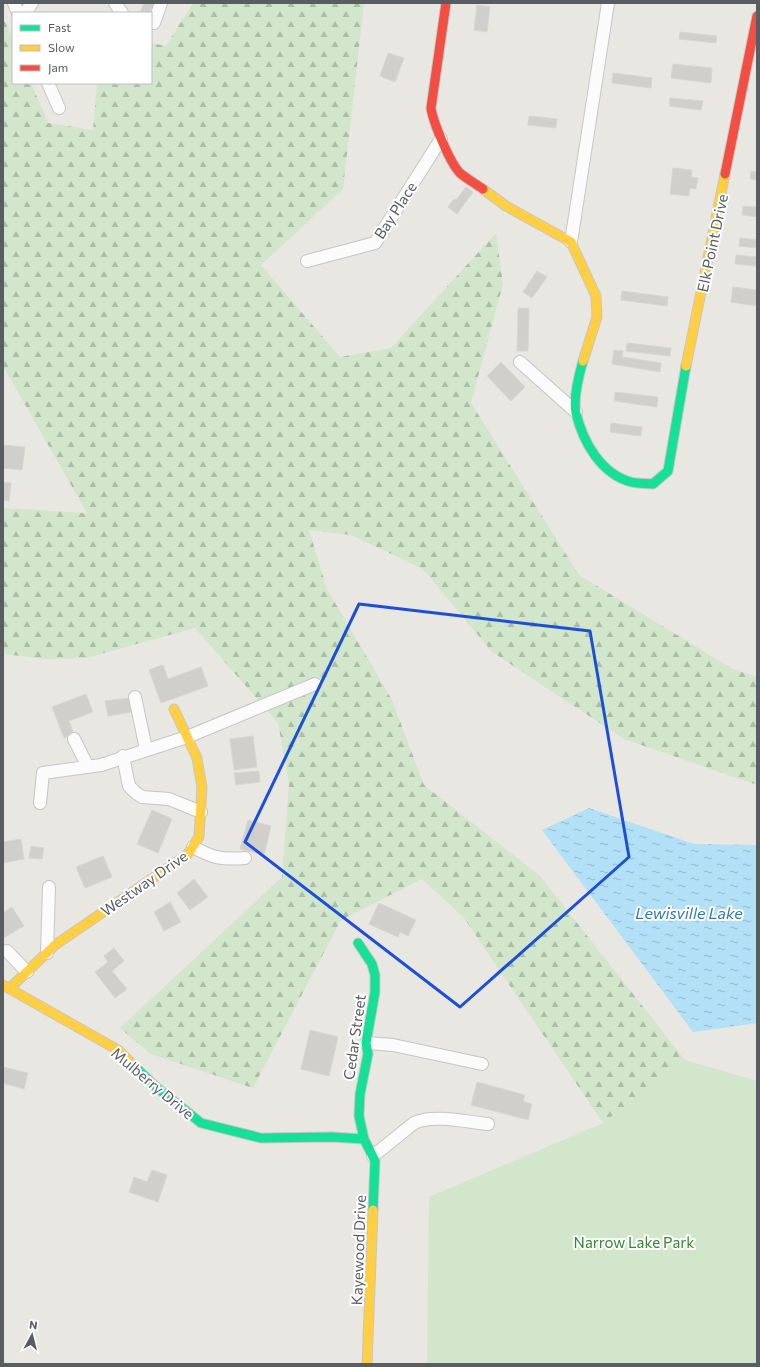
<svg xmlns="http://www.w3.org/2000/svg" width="760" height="1367" viewBox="0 0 760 1367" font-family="Commissioner,sans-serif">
  <defs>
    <pattern id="forest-firs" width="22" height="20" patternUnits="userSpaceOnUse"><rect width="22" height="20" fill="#d1e6cb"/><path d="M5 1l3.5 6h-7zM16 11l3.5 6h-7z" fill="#acbea8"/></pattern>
    <pattern id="water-ripples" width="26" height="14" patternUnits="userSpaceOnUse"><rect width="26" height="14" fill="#b2e0f6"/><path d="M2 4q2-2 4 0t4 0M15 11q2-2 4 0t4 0" fill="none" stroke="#94b9cb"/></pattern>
  </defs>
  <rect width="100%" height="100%" fill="#e9e7e2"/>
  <!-- forest -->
  <path fill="url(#forest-firs)" d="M 193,3 L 364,3 L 343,189 L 261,265 L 340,357 L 391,348 L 496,233 L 503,284 L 471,403 L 579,575 L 731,668 L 757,677 L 757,785 L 624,739 L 492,652 L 423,569 L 351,535 L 309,530 L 327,589 L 392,700 L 424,785 L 540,876 L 685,1060 L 603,1123 L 464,918 L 422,879 L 341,920 L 253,1088 L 151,1054 L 120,1028 L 282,877 L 289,784 L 278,723 L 195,628 L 86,658 L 47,659 L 3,654 L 3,508 L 87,513 L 3,366 L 3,17 L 13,40 L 13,83 L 31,83 L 48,123 L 93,130 L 97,83 L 151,83 L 151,43 L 166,46 Z"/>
  <!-- park -->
  <path fill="#d1e6cb" d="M 685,1060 L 757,1081 L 757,1364 L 427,1364 L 429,1197 L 603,1123 Z"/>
  <!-- water -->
  <path fill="url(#water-ripples)" d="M 589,808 L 694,844 L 757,845 L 757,1023 L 693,1032 L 542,830 Z"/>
  <!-- building -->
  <path fill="#d0cfcc" stroke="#d8d6d1" d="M 144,3 L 154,3 L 149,13 L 140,13 Z
    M 477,5 L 490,7 L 487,32 L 474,30 Z
    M 680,32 L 717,36 L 716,43 L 679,39 Z
    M 388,53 L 404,58 L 395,82 L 380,76 Z
    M 673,64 L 712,68 L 711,83 L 671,78 Z
    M 613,73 L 652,78 L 651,88 L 612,83 Z
    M 670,98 L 703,101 L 701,110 L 669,106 Z
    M 529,116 L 557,119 L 556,128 L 528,125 Z
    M 673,168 L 692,170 L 691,177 L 698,178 L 696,189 L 690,188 L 689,196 L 670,194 Z
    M 751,171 L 757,172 L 757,180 L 750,179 Z
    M 466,187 L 473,192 L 457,214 L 448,207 L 454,199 L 456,200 Z
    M 743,206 L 757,207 L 757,217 L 742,215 Z
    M 740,238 L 757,240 L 757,248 L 739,246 Z
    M 736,255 L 757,257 L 757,266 L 735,264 Z
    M 537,271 L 547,277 L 532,298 L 523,292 Z
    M 733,287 L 757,290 L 757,306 L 731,302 Z
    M 622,291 L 668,297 L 667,306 L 621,300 Z
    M 518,308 L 529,308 L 528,351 L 517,351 Z
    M 627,343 L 671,348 L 670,356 L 626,351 Z
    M 614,350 L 623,351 L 622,357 L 661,363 L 660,372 L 612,364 Z
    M 501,362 L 525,387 L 511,401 L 487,376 Z
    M 615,392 L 658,397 L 657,407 L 614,401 Z
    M 611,423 L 642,427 L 641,436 L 610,432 Z
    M 3,445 L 25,447 L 22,470 L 3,468 Z
    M 3,482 L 11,483 L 9,501 L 3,500 Z
    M 163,665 L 168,679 L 201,667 L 208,686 L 161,703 L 149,670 Z
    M 86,694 L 93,712 L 69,721 L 74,734 L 64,738 L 52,707 Z
    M 129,698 L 132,712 L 108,716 L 105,701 Z
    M 253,736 L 257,767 L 234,770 L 230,739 Z
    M 259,771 L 260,782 L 236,785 L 234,773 Z
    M 152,810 L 172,819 L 158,853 L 137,844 Z
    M 248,820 L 271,826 L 264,855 L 240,849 Z
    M 21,839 L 24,859 L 3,863 L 3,842 Z
    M 31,846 L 44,848 L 42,859 L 29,858 Z
    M 103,856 L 112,877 L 85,888 L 76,867 Z
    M 194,879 L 208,897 L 190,910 L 177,893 Z
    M 170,902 L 181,922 L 164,931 L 154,912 Z
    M 379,903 L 416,920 L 408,936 L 400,932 L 398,937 L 369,924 Z
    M 12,907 L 24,926 L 3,938 L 3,913 Z
    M 114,948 L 124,961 L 112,971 L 127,989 L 115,998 L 95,972 L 108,962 L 104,956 Z
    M 310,1030 L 338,1037 L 329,1076 L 301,1069 Z
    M 3,1067 L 28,1073 L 24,1089 L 3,1083 Z
    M 477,1082 L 525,1095 L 523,1101 L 532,1104 L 528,1120 L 471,1105 Z
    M 152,1170 L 167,1175 L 158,1202 L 129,1192 L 134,1177 L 147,1182 Z"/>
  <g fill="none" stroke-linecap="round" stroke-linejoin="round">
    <!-- street casing -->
    <g stroke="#c5c5c5" stroke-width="14">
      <path id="street" d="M 14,3 L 18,13
        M 115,3 L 122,13
        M 25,13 L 32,3
        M 151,22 L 154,23 L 161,3
        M 48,83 L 59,108
        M 571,242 L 608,3
        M 307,261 L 375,243 L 441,139
        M 520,362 L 576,412
        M 135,697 L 146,749
        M 74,739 L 88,767
        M 123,756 L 129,786 L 136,793 L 142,797 L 169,799 L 201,812
        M 40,803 L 43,773 L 101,765 L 187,737 L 315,684
        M 193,847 C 213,858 222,860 245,858
        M 7,951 L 27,972
        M 47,953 L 49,887
        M 366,1043 L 393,1045 L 482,1064
        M 373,1156 L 414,1123 C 433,1114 467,1122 488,1124"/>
    </g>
    <!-- fast casing -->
    <g stroke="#c6c6c6" stroke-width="11">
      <path id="fast" d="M 583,361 C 579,375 573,399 576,413 C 583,442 601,474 631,482 C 638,484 646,483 653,484 L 668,471 L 686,366
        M 358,943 L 372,964 L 375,975 L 375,992 L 366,1043 L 368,1054 L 360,1094 L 359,1116 L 364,1139 L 375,1161 L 373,1210
        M 133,1065 L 156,1087 L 201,1123 L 261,1138 L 332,1137 L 364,1139"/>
    </g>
    <!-- slow casing -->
    <g stroke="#c6c6c6" stroke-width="11">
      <path id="slow" d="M 483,189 L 506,206 L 571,242 L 596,296 L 597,317 L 583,361
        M 686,366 L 725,174
        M 3,985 L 118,1050 L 133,1065
        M 10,988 L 55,945 L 188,854 L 199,837 L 202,787 L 197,758 L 174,709
        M 367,1364 L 373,1210"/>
    </g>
    <!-- jam casing -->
    <g stroke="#c6c6c6" stroke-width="11">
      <path id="jam" d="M 446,3 L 431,108 C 433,122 450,163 460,173 C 467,179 476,184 483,189
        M 725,174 L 757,16"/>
    </g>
    <!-- street -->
    <use href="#street" stroke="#fcfbfb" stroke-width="12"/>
    <!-- fast -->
    <use href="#fast" stroke="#16e098" stroke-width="9"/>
    <!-- slow -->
    <use href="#slow" stroke="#ffcf43" stroke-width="9"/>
    <!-- jam -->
    <use href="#jam" stroke="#f24e42" stroke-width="9"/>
  </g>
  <!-- marked area -->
  <path fill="none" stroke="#1d4ed8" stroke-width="3" stroke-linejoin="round" d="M 359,604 L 590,631 L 629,857 L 460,1007 L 245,842 Z"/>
  <g text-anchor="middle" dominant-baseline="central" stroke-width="4" stroke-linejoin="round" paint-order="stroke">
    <!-- street labels -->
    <g font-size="15" fill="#585d61" stroke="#fff">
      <text transform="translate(395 210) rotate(-57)">Bay Place</text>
      <text transform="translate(712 243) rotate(-78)">Elk Point Drive</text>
      <text transform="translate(144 883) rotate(-35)">Westway Drive</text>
      <text transform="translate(354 1037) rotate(-82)">Cedar Street</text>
      <text transform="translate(153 1083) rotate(40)">Mulberry Drive</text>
      <text transform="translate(358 1250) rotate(-88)">Kayewood Drive</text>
    </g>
    <!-- park labels -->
    <g font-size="15" fill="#358631" stroke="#fff">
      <text x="634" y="1242">Narrow Lake Park</text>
    </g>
    <!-- water labels -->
    <g font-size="16" font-style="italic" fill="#347aab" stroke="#fff">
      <text x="689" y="912">Lewisville Lake</text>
    </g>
  </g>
  <!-- border -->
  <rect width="760" height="1367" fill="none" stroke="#585d61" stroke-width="8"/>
  <!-- legend -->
  <rect x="12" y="12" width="140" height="72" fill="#ffffff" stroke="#bcbec0"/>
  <rect x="20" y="25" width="20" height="6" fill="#16e098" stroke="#bcbec0"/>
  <text x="48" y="32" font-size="12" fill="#585d61">Fast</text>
  <rect x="20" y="45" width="20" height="6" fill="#ffcf43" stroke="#bcbec0"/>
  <text x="48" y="52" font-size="12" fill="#585d61">Slow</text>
  <rect x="20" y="65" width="20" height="6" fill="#f24e42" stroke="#bcbec0"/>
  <text x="48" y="72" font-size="12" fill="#585d61">Jam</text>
  <!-- north arrow -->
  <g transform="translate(32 1335) rotate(7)" stroke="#ffffff" stroke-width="3" paint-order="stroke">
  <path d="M0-3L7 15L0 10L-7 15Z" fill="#585d61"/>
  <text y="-6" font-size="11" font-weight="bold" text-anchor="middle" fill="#585d61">N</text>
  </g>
</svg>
